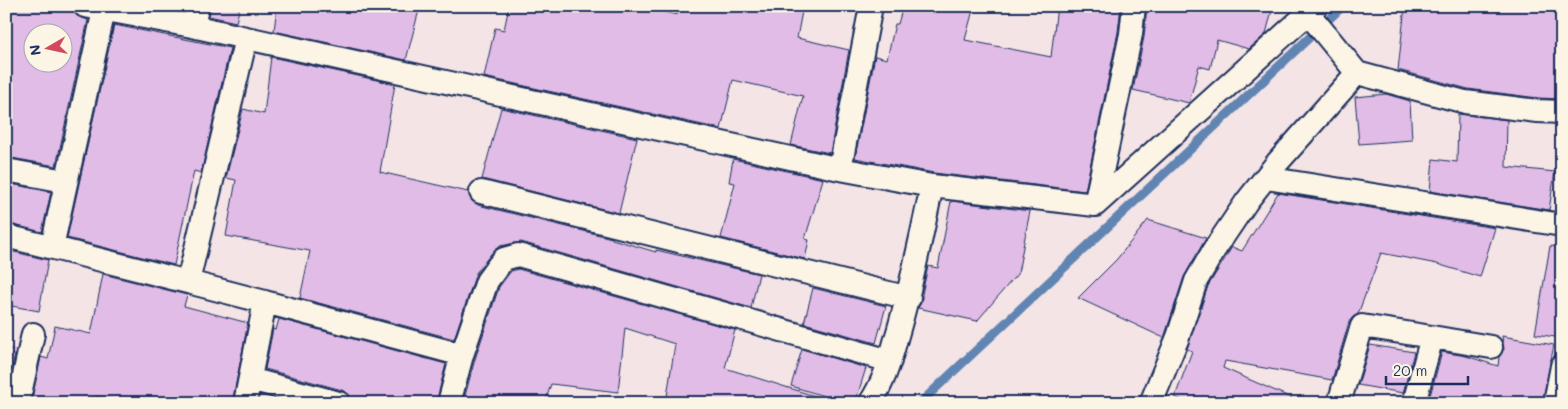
<svg xmlns="http://www.w3.org/2000/svg" width="1568" height="409" viewBox="0 0 1568 409" font-family="Mali,sans-serif">
  <rect width="100%" height="100%" fill="#f4e4e5"/>
  <filter id="ink" filterUnits="userSpaceOnUse"><feTurbulence type="fractalNoise" baseFrequency=".02" numOctaves="2"/><feDisplacementMap in="SourceGraphic" scale="10" xChannelSelector="R" yChannelSelector="G"/><feConvolveMatrix kernelMatrix="1 2 1 2 8 2 1 2 1" color-interpolation-filters="sRGB"/></filter>
  <g filter="url(#ink)">
    <g fill="none" stroke-linecap="round" stroke-linejoin="round">
      <!-- stream -->
      <path stroke="#6185b3" stroke-width="9" d="M 920,403 L 1343,6"/>
    </g>
    <!-- building -->
    <path fill="#e1bce6" stroke="#1b2f5e" fill-rule="evenodd" d="M 6,6 L 72,6 L 73,11 L 77,16 L 88,20 L 56,166 L 6,157 ZM 32,32 L 62,32 L 62,62 L 32,62 Z
      M 211,6 L 240,6 L 236,22 L 209,16 Z
      M 277,6 L 406,6 L 419,10 L 406,60 L 274,31 Z
      M 509,6 L 638,6 L 677,15 L 679,6 L 803,6 L 797,38 L 849,50 L 830,153 L 791,145 L 803,96 L 733,80 L 721,129 L 484,77 L 495,28 L 504,30 Z
      M 903,6 L 974,6 L 965,40 L 1051,57 L 1057,6 L 1121,6 L 1118,32 L 1085,191 L 934,173 L 855,158 L 875,56 L 887,59 L 895,24 L 898,24 Z
      M 1147,6 L 1273,6 L 1266,34 L 1249,49 L 1217,40 L 1210,69 L 1199,66 L 1189,103 L 1133,90 L 1144,37 Z
      M 1405,6 L 1543,6 L 1543,9 L 1562,9 L 1562,99 L 1538,98 L 1468,89 L 1398,70 Z
      M 114,25 L 230,48 L 201,173 L 194,171 L 174,265 L 67,238 Z
      M 271,57 L 395,84 L 380,172 L 468,192 L 472,201 L 478,205 L 612,238 L 612,239 L 656,252 L 656,250 L 759,274 L 751,308 L 521,242 L 500,246 L 494,250 L 476,273 L 454,339 L 300,298 L 310,251 L 226,236 L 236,180 L 226,178 L 243,109 L 264,114 Z
      M 1386,94 L 1410,101 L 1412,140 L 1359,144 L 1355,97 Z
      M 501,108 L 637,138 L 619,213 L 482,179 Z
      M 1458,114 L 1507,120 L 1506,167 L 1555,172 L 1549,210 L 1430,191 L 1433,159 L 1457,162 Z
      M 733,159 L 823,179 L 805,239 L 809,240 L 805,259 L 721,238 L 735,183 L 729,182 Z
      M 6,183 L 51,192 L 42,232 L 6,223 Z
      M 1278,193 L 1495,228 L 1480,277 L 1437,264 L 1381,253 L 1358,314 L 1353,317 L 1349,322 L 1332,380 L 1225,361 L 1223,368 L 1303,403 L 1189,403 L 1175,397 L 1192,351 L 1187,349 L 1208,286 L 1232,247 L 1242,251 Z
      M 951,201 L 1030,211 L 1018,273 L 977,321 L 918,308 L 922,301 L 922,294 L 928,266 L 938,268 Z
      M 1148,220 L 1206,238 L 1184,277 L 1164,338 L 1078,298 L 1117,259 Z
      M 1550,246 L 1562,247 L 1562,338 L 1535,334 Z
      M 6,250 L 48,260 L 39,311 L 6,305 Z
      M 518,269 L 735,330 L 725,368 L 821,398 L 820,403 L 666,403 L 675,344 L 625,328 L 618,392 L 551,384 L 545,403 L 463,403 L 475,359 L 499,287 L 511,271 Z
      M 103,274 L 187,295 L 184,306 L 248,323 L 232,403 L 129,403 L 96,396 L 95,403 L 31,403 L 41,357 L 48,359 L 55,326 L 91,334 Z
      M 813,288 L 886,306 L 876,343 L 804,323 Z
      M 279,319 L 446,364 L 436,403 L 352,403 L 349,394 L 342,390 L 265,369 L 273,329 L 276,330 Z
      M 1502,336 L 1554,345 L 1542,403 L 1428,403 L 1442,352 L 1466,356 L 1498,366 L 1499,357 L 1504,349 Z
      M 1370,345 L 1414,352 L 1403,393 L 1358,385 Z
      M 6,348 L 16,350 L 6,395 Z
      M 802,349 L 866,368 L 855,403 L 847,403 L 791,386 Z"/>
    <g fill="none" stroke-linecap="round" stroke-linejoin="round">
      <!-- street casing -->
      <g stroke="#1b2f5e" stroke-width="26">
        <path id="street" d="M 85,6 L 192,26 L 840,169 L 932,186 C 921,237 911,289 896,339 C 890,361 883,384 870,403
          M 1308,13 L 1357,73 L 1465,102 L 1537,111 L 1562,112
          M 192,26 L 198,6
          M 840,169 L 871,6
          M 6,170 L 65,181
          M 1266,178 L 1562,225
          M 932,186 L 1095,205 L 1316,6
          M 481,192 L 909,298
          M 1095,205 L 1131,34 L 1134,6
          M 6,236 L 188,282
          M 52,247 L 104,10
          M 265,302 L 462,355
          M 250,379 L 339,403
          M 18,403 L 33,334
          M 245,403 L 265,302 L 188,282 L 246,38
          M 449,403 L 462,355 L 487,281 L 498,266 L 504,259 L 518,255 L 890,361
          M 1151,403 L 1178,337 L 1196,281 L 1214,250 L 1247,201 L 1277,163 L 1357,73
          M 1339,403 L 1362,326 L 1432,337
          M 1414,403 L 1432,337 L 1491,347
          M 1555,403 L 1562,366"/>
      </g>
      <!-- street -->
      <use href="#street" stroke="#fcf5e5" stroke-width="22"/>
    </g>
  </g>
  <!-- margin -->
  <rect width="1568" height="409" fill="none" stroke="#fcf5e5" stroke-width="25"/>
  <rect x="12" y="12" width="1543" height="384" fill="none" stroke="#1b2f5e" stroke-width="2" filter="url(#ink)"/>
  <!-- north arrow -->
  <g transform="translate(48 48) rotate(261)"><circle r="24" fill="#fcf5e5" stroke="#a2a6af"/>
  <path d="M0-4L9 19L0 12L-9 19Z" fill="#d1495b"/>
  <text y="-8" font-size="14" font-weight="bold" text-anchor="middle" fill="#1b2f5e">N</text>
  </g>
  <!-- scale -->
  <path d="M1386 376v8h82v-8" fill="none" stroke="#1b2f5e" stroke-width="2.5"/>
  <text x="1393" y="376" font-size="15" fill="#1b2f5e" stroke="#fcf5e5" stroke-width="4" paint-order="stroke">20 m</text>
</svg>
